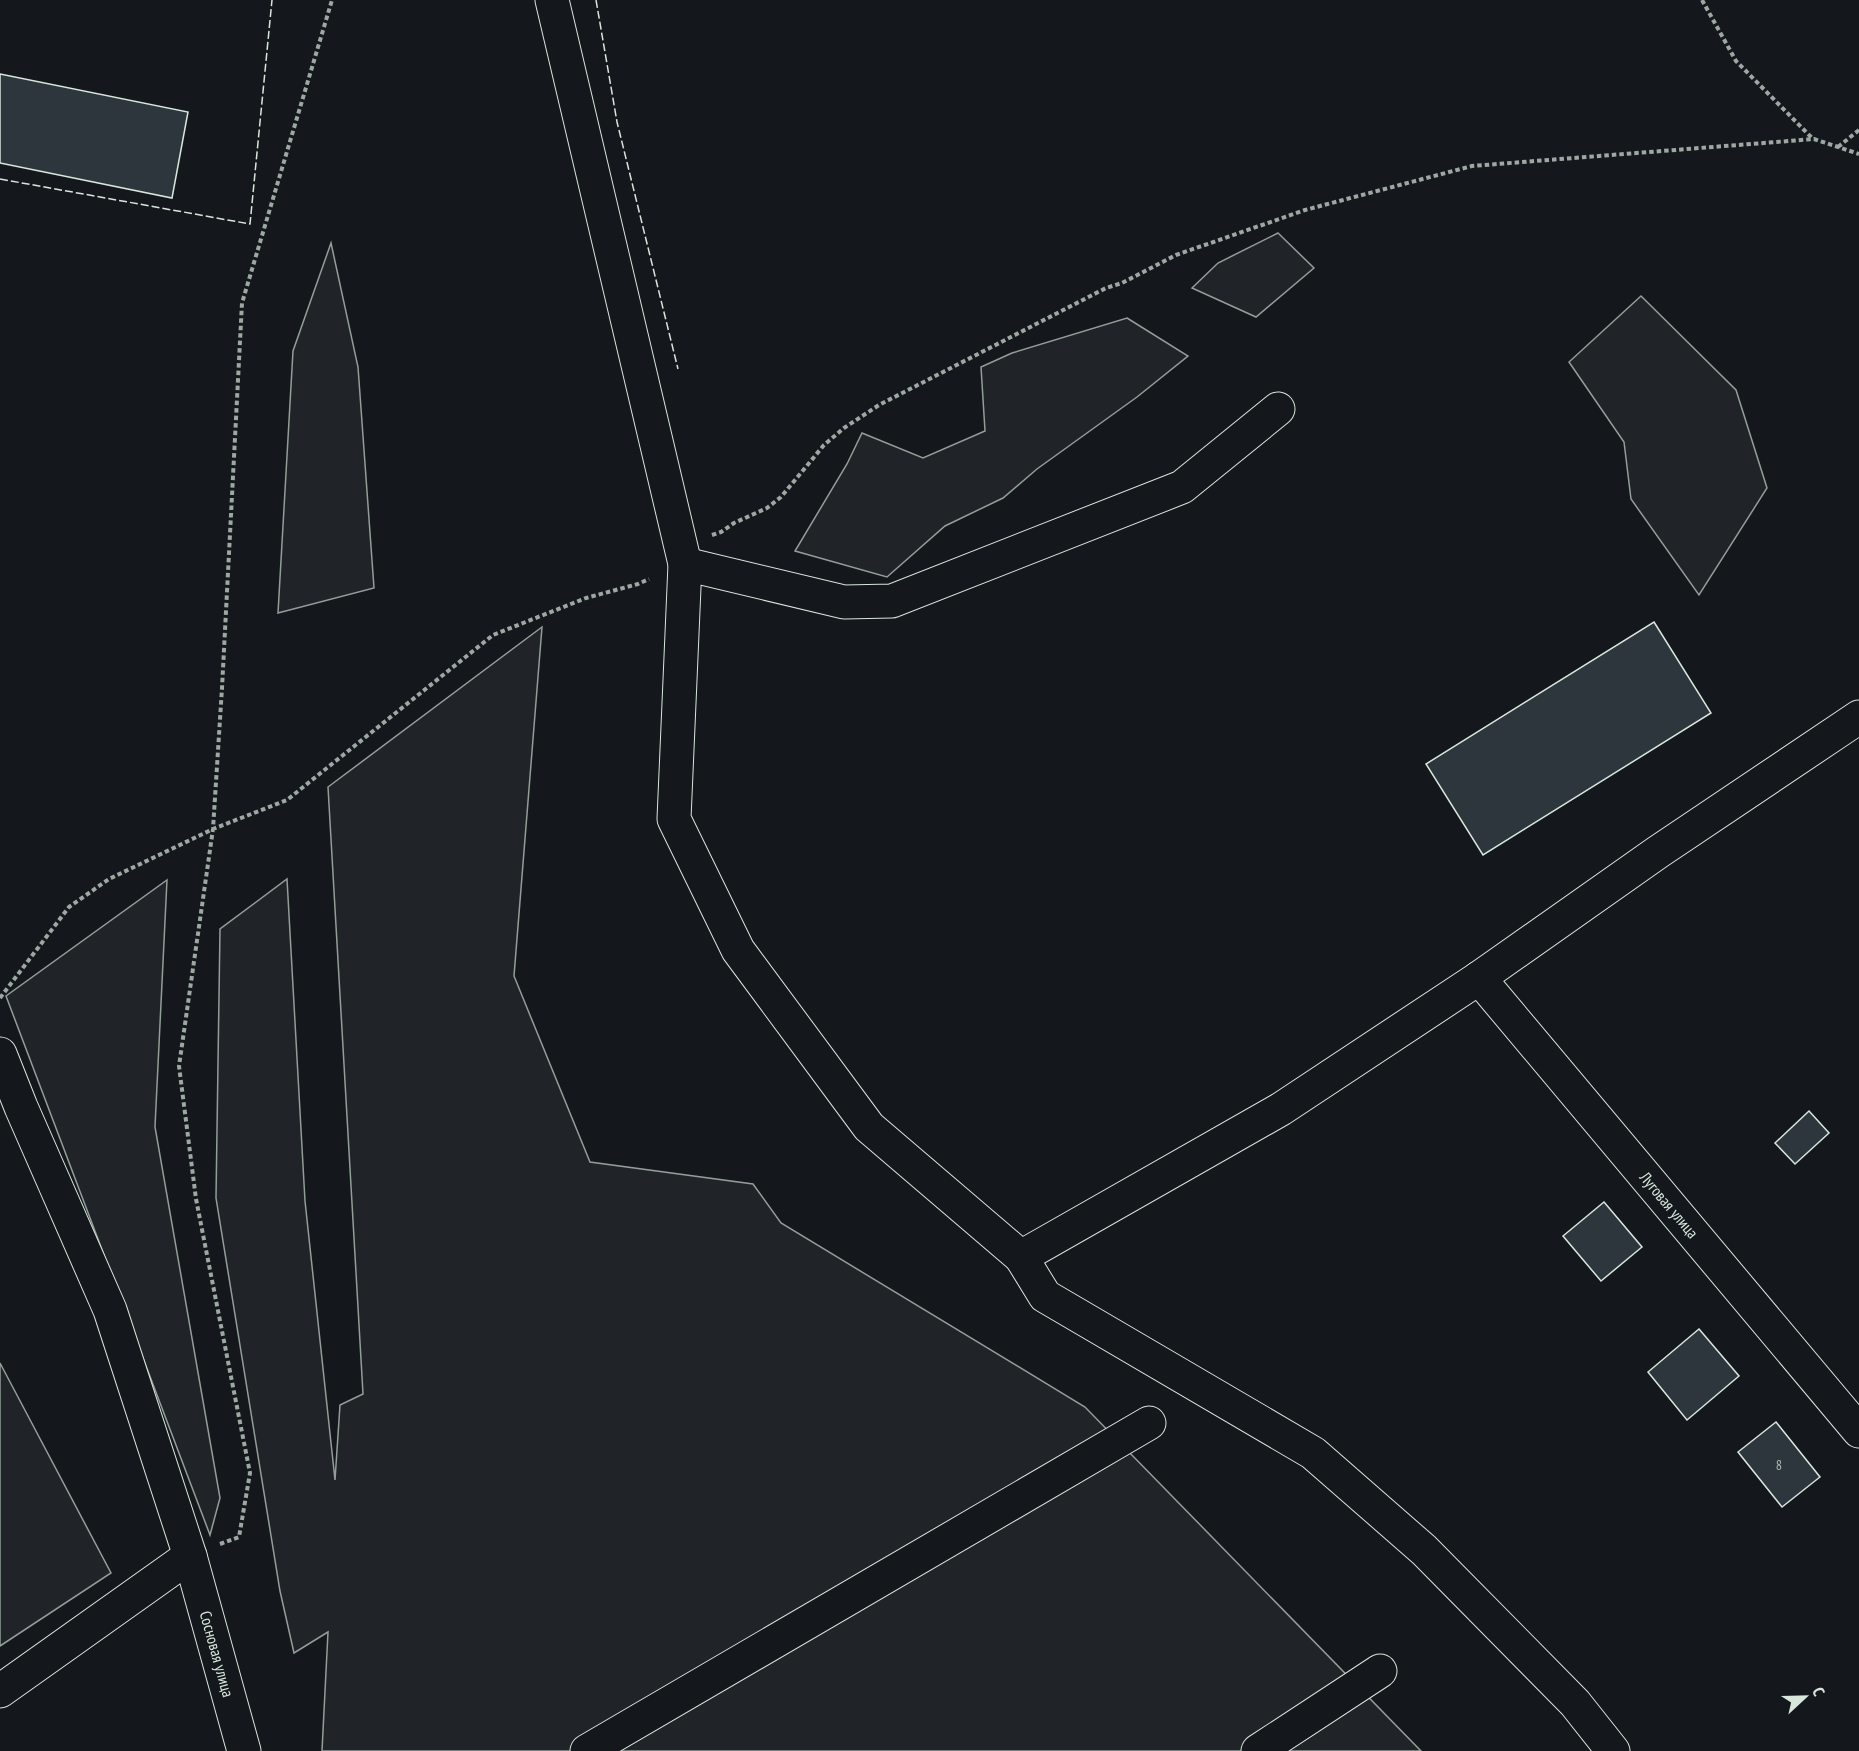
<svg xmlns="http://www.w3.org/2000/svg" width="1859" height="1751" viewBox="0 0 1859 1751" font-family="'PT Sans Narrow',sans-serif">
  <rect width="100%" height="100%" fill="#14181c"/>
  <!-- green -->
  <path fill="#202428" stroke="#939e99" stroke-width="1.5" d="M 1278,233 L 1314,268 L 1256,317 L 1192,288 L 1218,263 Z
    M 331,243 L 358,367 L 374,588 L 278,613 L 293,351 Z
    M 1641,296 L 1736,390 L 1767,488 L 1699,595 L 1631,499 L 1624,442 L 1569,362 Z
    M 1127,318 L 1188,356 L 1137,397 L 1037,469 L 1003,498 L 945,526 L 887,577 L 795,551 L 847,464 L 862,433 L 923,458 L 985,431 L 981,367 L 1012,353 Z
    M 542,627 L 514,976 L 590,1162 L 753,1184 L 781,1223 L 1085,1407 L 1421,1751 L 322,1751 L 328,1632 L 294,1653 L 280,1591 L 216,1198 L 220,929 L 287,879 L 305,1201 L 335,1480 L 340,1405 L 363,1394 L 328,787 Z
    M 167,880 L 155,1127 L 220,1498 L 210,1535 L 6,996 Z
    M 0,1363 L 111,1573 L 0,1646 Z"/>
  <!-- building -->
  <path fill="#2c363c" stroke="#d8e6dc" stroke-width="1.5" d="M 0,74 L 188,112 L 172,198 L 0,163 Z
    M 1654,622 L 1711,713 L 1483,855 L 1426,764 Z
    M 1809,1111 L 1829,1133 L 1795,1164 L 1775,1143 Z
    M 1604,1202 L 1642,1247 L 1601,1281 L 1563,1236 Z
    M 1699,1329 L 1739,1376 L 1687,1420 L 1648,1372 Z
    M 1776,1422 L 1820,1477 L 1782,1507 L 1738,1452 Z"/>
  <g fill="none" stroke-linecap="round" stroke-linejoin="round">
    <!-- minor casing -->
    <g stroke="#d8e6dc" stroke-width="35">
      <g id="minor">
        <path d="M 552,0 L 685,564 L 674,819 L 738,950 L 869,1127 L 1021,1257 L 1045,1296 L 1313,1453 L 1424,1550 L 1575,1703 L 1613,1751"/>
        <path d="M 685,564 L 844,602 L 892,601 L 1182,487 L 1278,409"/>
        <path id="s1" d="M 1479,978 L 1859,1431"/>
        <path id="s2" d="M 0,1054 L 21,1107 L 110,1310 L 190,1556 L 244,1751"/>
        <path d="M 1021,1257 L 1281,1109 L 1479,978 L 1658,852 L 1859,717"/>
        <path d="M 0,1691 L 190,1556"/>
        <path d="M 587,1751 L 1149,1423"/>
        <path d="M 1258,1751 L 1380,1671"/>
      </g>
    </g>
    <!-- path -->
    <path stroke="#9da8a2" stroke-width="4" stroke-dasharray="4.5 3" stroke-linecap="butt" d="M 1702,0 L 1736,61 L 1813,139
      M 1838,147 L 1859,130
      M 712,535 L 721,532 L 734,523 L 767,508 L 781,497 L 824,445 L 844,428 L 879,405 L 1106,288 L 1122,283 L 1176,255 L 1305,210 L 1472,166 L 1814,139 L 1859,154
      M 0,998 L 69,907 L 109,879 L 213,829 L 287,800 L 493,635 L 586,598 L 638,584 L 649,579
      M 220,1544 L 239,1537 L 250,1473 L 196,1199 L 179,1066 L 213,829 L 222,688 L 242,303 L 332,0"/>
    <!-- minor -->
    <use href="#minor" stroke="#14181c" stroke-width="33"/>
    <!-- fence -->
    <path stroke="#d8e6dc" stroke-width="1.5" stroke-dasharray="8 3" stroke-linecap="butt" d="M 596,0 L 617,122 L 678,369
      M 0,179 L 250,224 L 272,0"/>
  </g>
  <g text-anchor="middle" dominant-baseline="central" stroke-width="4.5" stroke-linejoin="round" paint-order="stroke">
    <!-- number labels -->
    <g font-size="14" fill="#adbab4">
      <text x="1779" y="1465">8</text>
    </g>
    <!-- street labels -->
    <g font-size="16" fill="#d8e6dc" stroke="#14181c">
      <text stroke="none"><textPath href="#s1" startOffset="296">Луговая улица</textPath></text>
      <text stroke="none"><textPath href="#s2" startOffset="639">Сосновая улица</textPath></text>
    </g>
  </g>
  <!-- north arrow -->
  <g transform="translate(1805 1697) rotate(68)" stroke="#14181c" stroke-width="4.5" paint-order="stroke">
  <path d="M0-4.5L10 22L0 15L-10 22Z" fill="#d8e6dc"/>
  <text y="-9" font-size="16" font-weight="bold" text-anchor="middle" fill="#d8e6dc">С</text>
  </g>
</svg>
